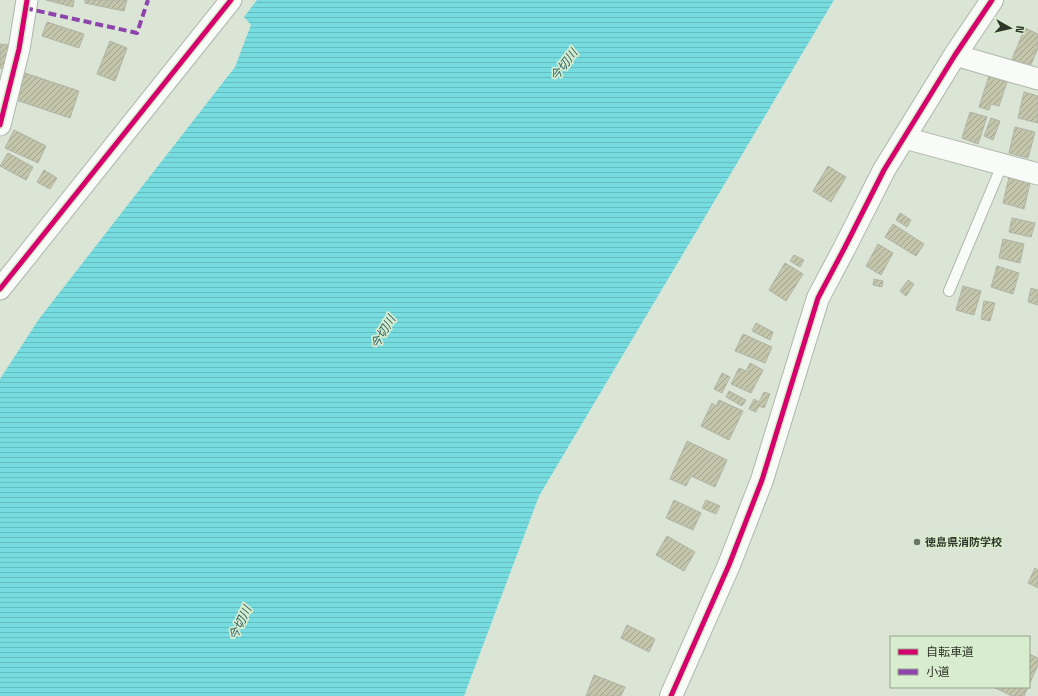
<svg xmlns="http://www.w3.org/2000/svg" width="1038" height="696" viewBox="0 0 1038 696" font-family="'Space Grotesk','Noto Sans JP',sans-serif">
  <defs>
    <pattern id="water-rules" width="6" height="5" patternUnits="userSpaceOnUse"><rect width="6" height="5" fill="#76dce0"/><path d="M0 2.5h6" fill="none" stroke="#66bdc0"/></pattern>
    <pattern id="building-hatch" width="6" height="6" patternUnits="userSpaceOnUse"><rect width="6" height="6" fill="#c4c6ac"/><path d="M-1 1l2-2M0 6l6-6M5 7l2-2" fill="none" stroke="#a0a28c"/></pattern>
  </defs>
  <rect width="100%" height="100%" fill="#dae5d5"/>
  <!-- water -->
  <path fill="url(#water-rules)" d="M 257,0 L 834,0 L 539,496 L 464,696 L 0,696 L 0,379 L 39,319 L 235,67 L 251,25 L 244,17 Z"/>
  <!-- building -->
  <path fill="url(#building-hatch)" stroke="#b0b4a7" d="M 46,0 L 74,0 L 73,7 Z
    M 85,0 L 127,0 L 124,11 L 85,3 Z
    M 47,22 L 84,34 L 79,48 L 42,36 Z
    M 1025,28 L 1038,34 L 1038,48 L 1030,67 L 1012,59 Z
    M 110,41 L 127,48 L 115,81 L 97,74 Z
    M 0,44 L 12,45 L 9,69 L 0,68 Z
    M 25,73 L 79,91 L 70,118 L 16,100 Z
    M 989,76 L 1007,82 L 999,106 L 991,104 L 989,110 L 979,107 Z
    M 1024,92 L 1038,96 L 1038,123 L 1018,118 Z
    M 970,112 L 987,117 L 978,144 L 962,138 Z
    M 991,118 L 1000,121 L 993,140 L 984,136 Z
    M 1015,127 L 1035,132 L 1028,158 L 1009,153 Z
    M 14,130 L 46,146 L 38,163 L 5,148 Z
    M 8,153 L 33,167 L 26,180 L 0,166 Z
    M 828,166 L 846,177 L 831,202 L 813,191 Z
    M 44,170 L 57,178 L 50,189 L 37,182 Z
    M 1009,177 L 1030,183 L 1024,209 L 1003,203 Z
    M 900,213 L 911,220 L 907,227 L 896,220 Z
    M 1012,218 L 1035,223 L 1031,237 L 1009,232 Z
    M 893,224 L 924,244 L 916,256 L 885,237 Z
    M 1003,239 L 1024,244 L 1020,263 L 999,258 Z
    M 878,244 L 893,253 L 881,275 L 866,266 Z
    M 794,255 L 804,260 L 800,267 L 790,261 Z
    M 785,263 L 803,274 L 786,301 L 769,290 Z
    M 997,266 L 1019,273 L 1013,294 L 991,287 Z
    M 874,279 L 883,281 L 882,287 L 873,285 Z
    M 908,280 L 914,284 L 906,296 L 900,291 Z
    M 963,286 L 981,291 L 974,315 L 956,310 Z
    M 1031,288 L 1038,290 L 1038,305 L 1028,302 Z
    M 984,301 L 995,303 L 990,321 L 981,319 Z
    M 756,323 L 773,332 L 770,340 L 752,331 Z
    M 743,334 L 772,347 L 765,363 L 735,351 Z
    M 750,363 L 763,370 L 751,393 L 731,384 L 739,368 L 746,371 Z
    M 722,373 L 730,377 L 722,393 L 714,389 Z
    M 729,391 L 746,400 L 742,406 L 726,397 Z
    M 764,392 L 770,394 L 764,408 L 759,406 L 756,412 L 749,409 L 754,399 L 759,402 Z
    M 719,400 L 743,411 L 729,440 L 701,426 L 712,403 L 716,406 Z
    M 687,441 L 727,460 L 715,487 L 691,476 L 686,486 L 670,479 Z
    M 674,500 L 701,513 L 693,530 L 666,518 Z
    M 706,500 L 720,506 L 716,514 L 702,508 Z
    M 667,536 L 695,552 L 684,571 L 656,555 Z
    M 1035,568 L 1038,570 L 1038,588 L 1028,583 Z
    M 627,625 L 655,639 L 649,652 L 621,638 Z
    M 1029,654 L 1038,658 L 1038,665 L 1029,685 Z
    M 594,675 L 625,687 L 621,696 L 586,696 Z
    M 993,687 L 1028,687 L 1024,696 L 1012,696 Z"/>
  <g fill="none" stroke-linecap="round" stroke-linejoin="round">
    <!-- lane casing -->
    <g stroke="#aeb6aa" stroke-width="12">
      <path id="lane" d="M 949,291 L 1002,165"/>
    </g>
    <!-- street casing -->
    <g stroke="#aeb6aa" stroke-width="23">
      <path id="street" d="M 955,55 L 1038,79
        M 0,125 L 19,49 L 27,0
        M 905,138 L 1038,174
        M 0,289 L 231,0"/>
    </g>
    <!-- secondary casing -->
    <g stroke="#aeb6aa" stroke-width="24">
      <path id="secondary" d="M 671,696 L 729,565 L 762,480 L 818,298 L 845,247 L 884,170 L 955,55 L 992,0"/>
    </g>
    <!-- lane -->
    <use href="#lane" stroke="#f9fbf9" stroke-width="10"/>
    <!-- street -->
    <use href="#street" stroke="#f9fbf9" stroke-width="21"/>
    <!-- secondary -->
    <use href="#secondary" stroke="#f9fbf9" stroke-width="22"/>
    <!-- quiet -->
    <path stroke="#8e44ad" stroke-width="4" stroke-dasharray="8 4" stroke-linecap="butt" d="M 25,8 L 137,33 L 148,0"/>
    <!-- cycleway casing -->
    <g stroke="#d8ecce" stroke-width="8">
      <path id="cycleway" d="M 0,125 L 19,49 L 27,0
        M 0,289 L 231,0
        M 671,696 L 729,565 L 762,480 L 818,298 L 845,247 L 884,170 L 955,55 L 992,0"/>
    </g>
    <!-- cycleway -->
    <use href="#cycleway" stroke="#d6006c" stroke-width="5"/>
  </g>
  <!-- markers -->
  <circle fill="#6a7366" stroke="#d8ecce" stroke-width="1.5" cx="917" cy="542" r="4"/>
  <g text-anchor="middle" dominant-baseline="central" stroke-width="3.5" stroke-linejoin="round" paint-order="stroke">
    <!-- poi labels -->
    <g font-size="11" font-weight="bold" fill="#2e362a" stroke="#d8ecce" text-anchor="start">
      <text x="925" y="542">徳島県消防学校</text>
    </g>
    <!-- water labels -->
    <g font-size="12" font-style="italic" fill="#286166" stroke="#d8ecce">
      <text transform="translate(564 65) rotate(-53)">今切川</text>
      <text transform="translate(383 332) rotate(-59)">今切川</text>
      <text transform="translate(240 623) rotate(-64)">今切川</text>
    </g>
  </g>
  <!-- legend -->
  <rect x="890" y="636" width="140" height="52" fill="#d8ecce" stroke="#94a38c"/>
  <rect x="898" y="649" width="20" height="6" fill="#d6006c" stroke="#94a38c"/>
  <text x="926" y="656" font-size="12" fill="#2e362a">自転車道</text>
  <rect x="898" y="669" width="20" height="6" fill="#8e44ad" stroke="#94a38c"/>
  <text x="926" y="676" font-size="12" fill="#2e362a">小道</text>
  <!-- north arrow -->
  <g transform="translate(1010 28) rotate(98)" stroke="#d8ecce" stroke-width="3" paint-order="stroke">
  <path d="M0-3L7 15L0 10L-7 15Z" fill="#2e362a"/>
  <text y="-6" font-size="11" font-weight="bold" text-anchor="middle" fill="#2e362a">N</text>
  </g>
</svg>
